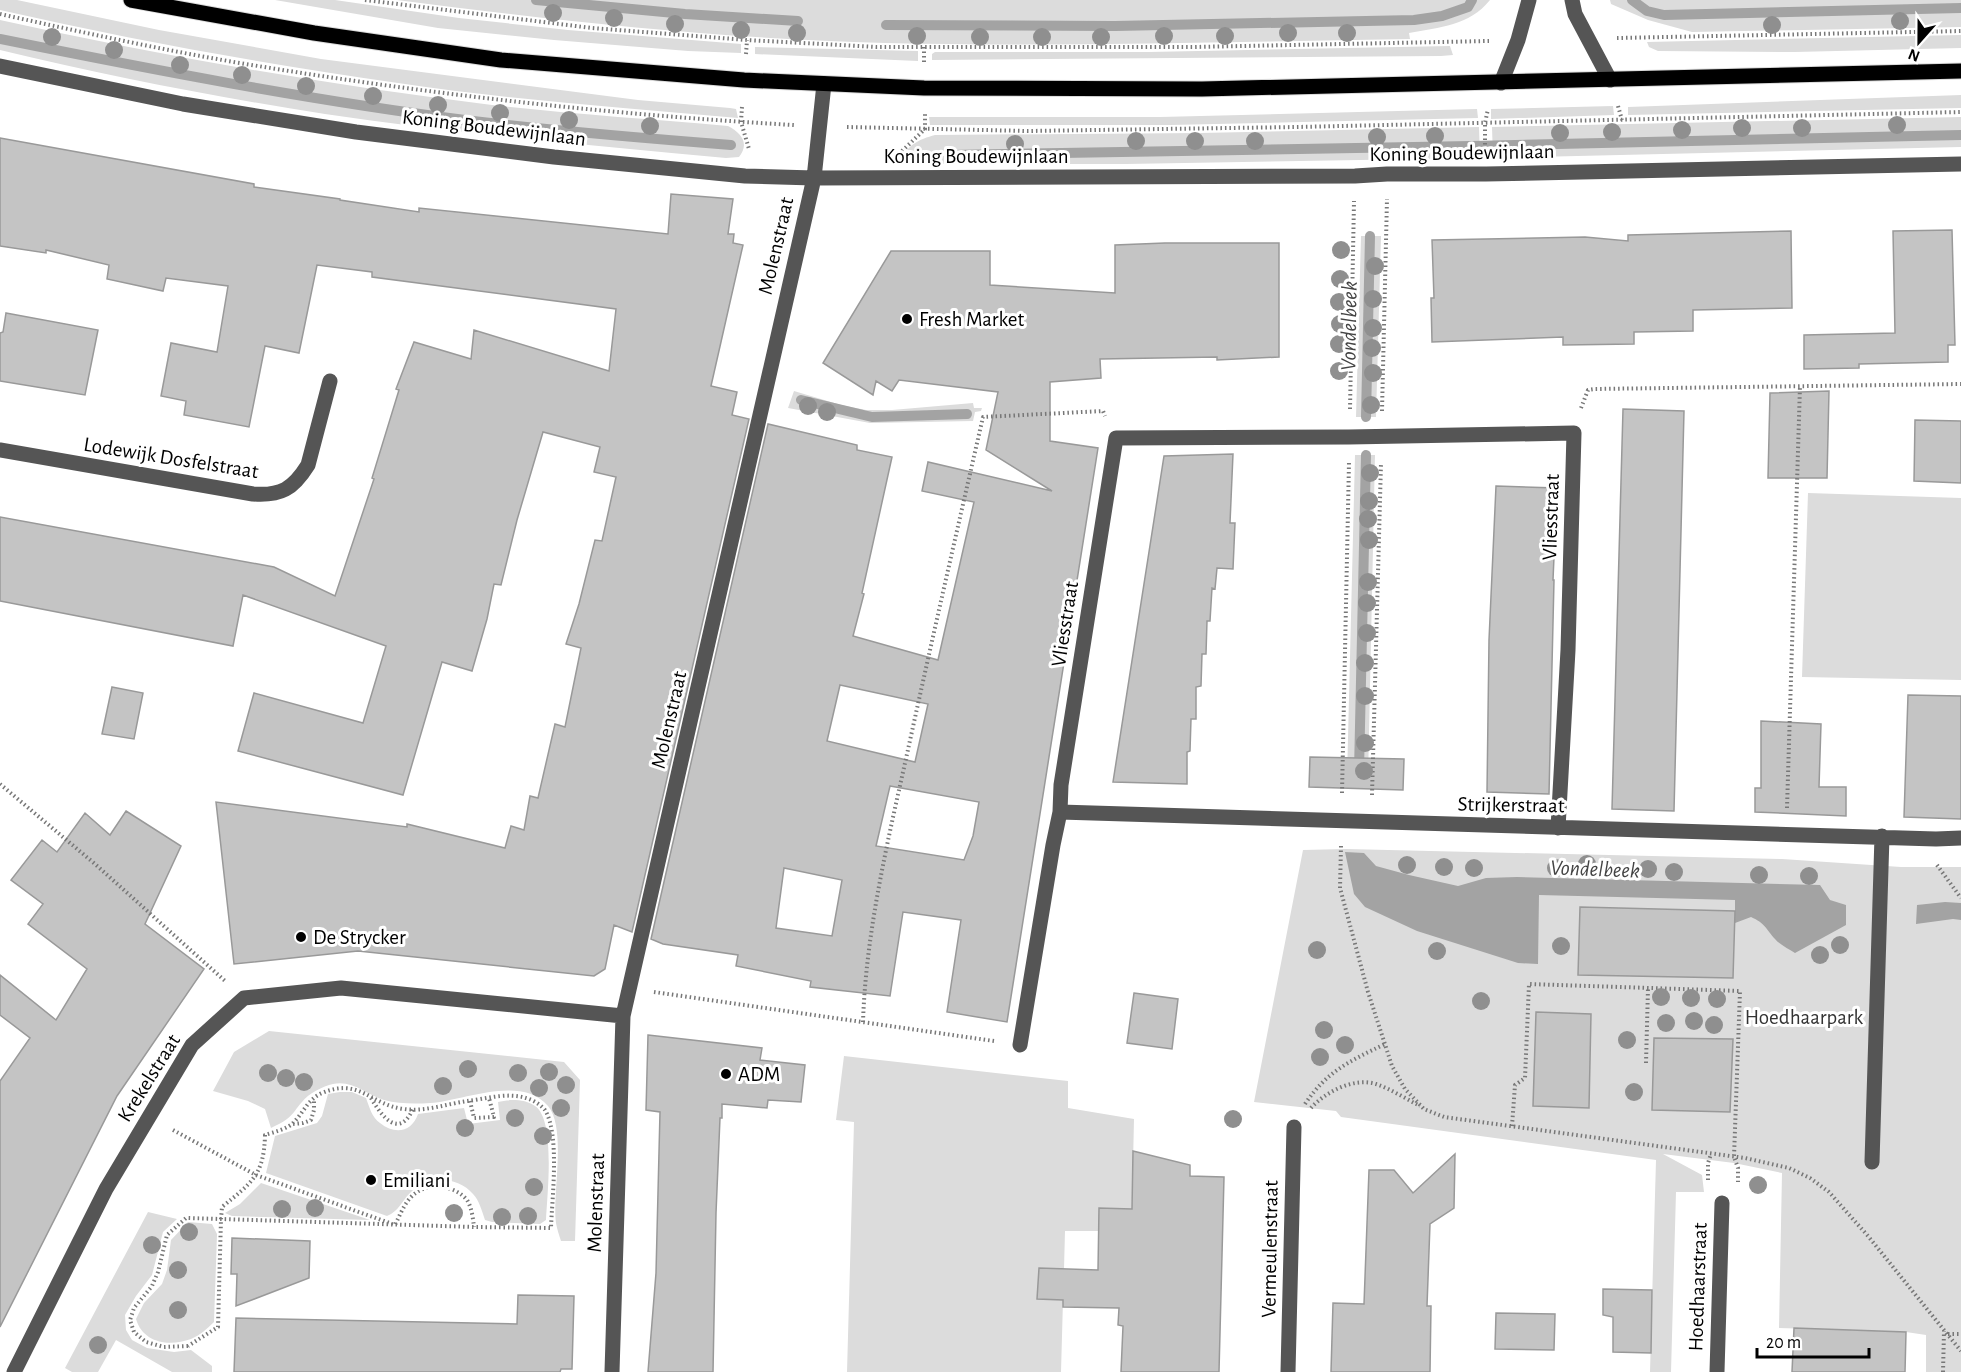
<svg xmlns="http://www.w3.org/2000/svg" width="1961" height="1372" viewBox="0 0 1961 1372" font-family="'Alegreya Sans',sans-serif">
  <rect width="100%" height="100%" fill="#fff"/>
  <!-- green -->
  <path fill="#dcdcdc" d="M 0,0 L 17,0 L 159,30 L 321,59 L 638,100 L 730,108 L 736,109 L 738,118 C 625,108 511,100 398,83 C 265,64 132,40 0,10 Z
    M 275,0 L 335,0 L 459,18 L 568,30 L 741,44 L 741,53 L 688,51 L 554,40 L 438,28 Z
    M 397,0 L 1490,0 C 1469,26 1440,27 1409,33 L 1410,39 C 1235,42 1060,47 885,43 C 722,39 559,21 397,0 Z
    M 1610,0 L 1961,0 L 1961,27 L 1692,32 L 1648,20 L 1611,4 Z
    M 0,20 C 162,56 327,85 492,105 C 571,114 649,119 728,126 C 741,133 750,143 739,157 L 726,158 C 592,145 457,134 325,114 C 216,97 107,76 0,50 Z
    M 1961,35 L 1961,48 L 1795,52 L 1658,51 L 1649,47 L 1647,42 Z
    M 1450,46 L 1453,55 L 1441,56 L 932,60 L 932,54 L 935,52 L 1149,52 Z
    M 755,47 L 918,51 L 918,61 L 755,54 Z
    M 1961,95 L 1961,108 L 1628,115 L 1628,107 Z
    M 1613,106 L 1614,115 L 1491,119 L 1491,109 Z
    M 1477,109 L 1478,118 L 1171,125 L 930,125 L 929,117 L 1160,117 Z
    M 1961,117 L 1961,147 L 1493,158 L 1492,127 Z
    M 1479,127 L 1480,158 L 1126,164 L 902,164 C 903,146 920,139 935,135 L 1200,133 Z
    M 1361,236 L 1381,236 L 1376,417 L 1356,417 Z
    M 794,391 L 841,405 L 866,410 L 892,410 L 973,403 L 974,408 L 982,408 L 981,411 L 975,412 L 973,421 L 870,423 L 788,408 Z
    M 1355,455 L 1375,455 L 1368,780 L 1347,779 Z
    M 1808,493 L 1961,498 L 1961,680 L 1802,677 Z
    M 1346,849 L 1782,859 L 1901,867 L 1961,867 L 1961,1372 L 1926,1372 L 1926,1335 L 1906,1332 L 1779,1328 L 1782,1173 L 1734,1163 L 1663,1154 L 1702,1175 L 1704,1192 L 1676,1192 L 1671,1372 L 1650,1372 L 1656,1160 L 1341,1117 L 1336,1111 L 1254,1102 L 1303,850 Z
    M 269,1031 L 564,1062 L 580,1080 L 575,1241 L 561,1241 C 559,1235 557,1229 556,1223 C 552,1194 567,1129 548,1106 C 521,1074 463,1101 430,1103 C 415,1104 399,1104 384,1100 C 367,1095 353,1080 333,1084 C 323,1086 308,1094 302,1102 C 297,1107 293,1115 287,1119 C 282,1123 276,1125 271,1128 L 265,1109 L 248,1101 L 213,1091 L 234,1052 Z
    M 844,1056 L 1068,1081 L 1068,1108 L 1134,1119 L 1132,1209 L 1099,1208 L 1099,1231 L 1065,1231 L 1064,1269 L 1039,1268 L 1038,1299 L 1063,1300 L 1061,1372 L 847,1372 L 854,1122 L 836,1120 Z
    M 340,1092 L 352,1092 L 366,1098 C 369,1106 372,1118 380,1123 C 395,1135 412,1132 418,1114 L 464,1108 L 468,1124 L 500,1120 L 498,1102 C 509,1099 525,1099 535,1106 C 556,1120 547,1196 546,1220 L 540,1224 L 492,1222 L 485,1220 C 482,1211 479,1200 473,1194 C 457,1175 426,1176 410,1193 C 401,1202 399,1211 387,1216 L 266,1173 L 275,1136 L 317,1123 L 322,1116 L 328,1094 Z
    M 261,1183 L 370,1220 L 232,1216 L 225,1213 L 240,1204 Z
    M 148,1212 L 177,1219 L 163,1232 L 152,1275 L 136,1296 L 125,1315 L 126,1330 L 132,1340 L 147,1348 L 174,1352 L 191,1350 L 212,1366 L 212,1372 L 172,1372 L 116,1340 L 98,1372 L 72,1372 L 65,1368 Z
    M 188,1222 L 212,1224 L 217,1234 L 214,1322 C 207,1329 200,1335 191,1339 C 169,1347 143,1343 136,1319 L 144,1303 L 162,1284 L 167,1270 L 171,1240 Z"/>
  <!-- water -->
  <path fill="#a3a3a3" d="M 1345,852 L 1364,853 L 1376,866 L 1409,875 L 1458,886 L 1486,878 L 1517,877 L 1820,885 L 1830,900 L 1846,905 L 1846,925 L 1795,953 C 1789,949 1780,945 1775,939 C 1766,929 1765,923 1751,917 L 1735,923 L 1735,900 L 1539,895 L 1538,964 L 1518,963 L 1417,931 L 1365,907 L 1354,894 Z
    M 1945,902 L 1961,903 L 1961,920 L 1953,919 L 1916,924 L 1917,905 Z"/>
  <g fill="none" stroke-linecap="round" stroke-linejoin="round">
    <!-- stream -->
    <path stroke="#a3a3a3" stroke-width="10" d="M 536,0 L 685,14 L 798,21
      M 1632,0 L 1647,11 L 1664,15 L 1961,8
      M 886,25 L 1115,26 L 1414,20 L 1442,16 L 1468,7 L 1472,0
      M 0,39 C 154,70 309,100 465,120 C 553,131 642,138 731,145
      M 949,155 L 1471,146 L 1961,135
      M 801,400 L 872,417 L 967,414
      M 1366,417 L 1370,236
      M 1359,771 L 1366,455"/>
  </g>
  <!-- building -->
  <path fill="#c4c4c4" stroke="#999" stroke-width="1.5" fill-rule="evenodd" d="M 0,138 L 254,184 L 254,187 L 340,199 L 340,200 L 419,212 L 419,208 L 668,234 L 671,194 L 733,199 L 728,234 L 734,234 L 733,243 L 743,245 L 711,386 L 737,392 L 732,415 L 749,419 L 632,932 L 614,925 L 605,969 L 594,976 L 358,951 L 234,964 L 216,802 L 407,827 L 407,824 L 505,848 L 511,826 L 524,830 L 530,796 L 538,798 L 555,724 L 565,727 L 581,648 L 566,644 L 579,604 L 595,540 L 602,541 L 616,477 L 594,472 L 600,447 L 543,432 L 517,520 L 501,585 L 494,584 L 487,619 L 472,671 L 442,662 L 403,795 L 238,751 L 254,693 L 363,723 L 386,646 L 243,595 L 233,646 L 0,601 L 0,517 L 274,567 L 335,596 L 374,479 L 372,478 L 399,390 L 396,389 L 414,342 L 471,359 L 474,330 L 609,371 L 616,309 L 372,277 L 372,272 L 317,265 L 299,353 L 265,346 L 249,427 L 184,415 L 186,401 L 161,396 L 171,343 L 217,352 L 228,286 L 166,278 L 163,291 L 107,279 L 109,265 L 46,250 L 46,253 L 0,246 Z
    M 1952,230 L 1955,345 L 1948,345 L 1948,362 L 1859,364 L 1859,368 L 1804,369 L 1804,335 L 1895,333 L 1893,231 Z
    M 1791,231 L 1792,308 L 1693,310 L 1693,331 L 1634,332 L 1634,344 L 1563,345 L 1563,337 L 1432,342 L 1431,298 L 1434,298 L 1432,240 L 1585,237 L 1628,241 L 1628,235 Z
    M 1165,243 L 1279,243 L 1279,357 L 1217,360 L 1217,357 L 1100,359 L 1101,378 L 1050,382 L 1050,441 L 1098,448 L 1007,1022 L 947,1012 L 961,920 L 903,912 L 890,996 L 810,987 L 811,981 L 736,966 L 738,955 L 663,944 L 651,939 L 768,424 L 857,445 L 857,450 L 892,457 L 862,593 L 864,594 L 853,636 L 938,660 L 974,502 L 922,491 L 928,462 L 1052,491 L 986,450 L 998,392 L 899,380 L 892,391 L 876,381 L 873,395 L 823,363 L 891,251 L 990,251 L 990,285 L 1115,293 L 1115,245 ZM 840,685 L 928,704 L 915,762 L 827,741 ZM 890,786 L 979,802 L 973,836 L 964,860 L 876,846 ZM 784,868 L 842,880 L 832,936 L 776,928 Z
    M 6,313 L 98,330 L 85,395 L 0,381 L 0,333 L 3,332 Z
    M 1829,391 L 1827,478 L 1768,478 L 1770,393 Z
    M 1623,409 L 1684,411 L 1674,811 L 1612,809 Z
    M 1915,420 L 1961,421 L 1961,483 L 1914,481 Z
    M 1233,454 L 1230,523 L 1235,523 L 1233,569 L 1217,568 L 1215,589 L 1212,588 L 1210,621 L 1207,621 L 1206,654 L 1202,654 L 1201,686 L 1196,687 L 1196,719 L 1191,719 L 1190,751 L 1187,752 L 1187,784 L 1113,782 L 1164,456 Z
    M 1496,486 L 1557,488 L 1553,580 L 1554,580 L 1549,794 L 1487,792 L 1489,640 Z
    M 112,687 L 143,693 L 134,739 L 102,734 Z
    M 1908,695 L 1961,696 L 1961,819 L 1904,817 Z
    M 1761,721 L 1821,724 L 1819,787 L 1846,787 L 1846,816 L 1755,812 L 1755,788 L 1761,788 Z
    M 1310,757 L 1404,759 L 1403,790 L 1309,787 Z
    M 126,811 L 181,846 L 145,924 L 204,969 L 117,1096 L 0,1327 L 0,1081 L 30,1038 L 0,1015 L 0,975 L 56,1020 L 87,969 L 28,924 L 43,904 L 11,880 L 42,840 L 57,852 L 85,813 L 110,835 Z
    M 1580,907 L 1735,911 L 1733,978 L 1578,975 Z
    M 1134,993 L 1178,999 L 1172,1049 L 1127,1043 Z
    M 1536,1012 L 1591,1014 L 1589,1108 L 1533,1106 Z
    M 648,1035 L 762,1048 L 760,1060 L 805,1065 L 801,1102 L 768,1100 L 767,1108 L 722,1104 L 722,1118 L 720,1118 L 716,1213 L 713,1372 L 648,1372 L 656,1273 L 660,1112 L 646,1110 Z
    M 1654,1038 L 1733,1039 L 1730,1112 L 1652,1110 Z
    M 1133,1151 L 1190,1165 L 1190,1176 L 1224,1177 L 1219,1372 L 1121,1372 L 1123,1326 L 1118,1325 L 1119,1308 L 1063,1307 L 1063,1300 L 1037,1299 L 1039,1268 L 1098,1270 L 1099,1208 L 1132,1209 Z
    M 1455,1154 L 1454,1208 L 1430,1224 L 1427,1306 L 1431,1306 L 1430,1372 L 1331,1372 L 1333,1303 L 1364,1304 L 1369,1170 L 1394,1170 L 1413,1193 Z
    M 232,1238 L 310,1241 L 309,1278 L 236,1306 L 237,1274 L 231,1274 Z
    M 1603,1289 L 1652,1290 L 1651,1353 L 1613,1352 L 1613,1317 L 1603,1315 Z
    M 518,1295 L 574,1296 L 572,1369 L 561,1369 L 560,1372 L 234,1372 L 236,1318 L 517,1324 Z
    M 1496,1313 L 1555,1314 L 1554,1350 L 1495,1349 Z
    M 1794,1328 L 1906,1332 L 1905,1372 L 1792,1372 Z"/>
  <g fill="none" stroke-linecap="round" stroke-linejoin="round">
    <!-- major casing -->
    <g stroke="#dbdbdb" stroke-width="17">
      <path id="major" d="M 131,0 L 314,33 L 501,60 L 744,80 L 924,88 L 1202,89 L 1961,71"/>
    </g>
    <!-- path -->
    <path stroke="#777" stroke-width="4" stroke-dasharray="1.5 3" stroke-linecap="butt" d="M 365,0 L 592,28 L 747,40 L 877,47 L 1194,47 L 1489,41
      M 0,14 C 86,33 171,52 258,66 C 435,95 615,115 794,125
      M 1617,38 L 1961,31
      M 924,47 L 924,62
      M 746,54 L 747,40
      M 1618,106 L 1622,120
      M 742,107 L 741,122 L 749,149
      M 847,127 L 1028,131 L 1297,127 L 1961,112
      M 1485,149 L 1485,123 L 1488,109
      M 902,151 L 925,129 L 925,114
      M 1581,408 L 1588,390 L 1595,389 L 1961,384
      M 1350,409 L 1354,201
      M 1382,411 L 1387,199
      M 0,784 L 95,864 L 225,981
      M 1342,793 L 1349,462
      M 1372,795 L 1381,463
      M 1787,808 L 1800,386
      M 1341,846 L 1340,888 L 1368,992 L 1392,1066 L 1405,1089 L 1424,1109 L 1444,1117 L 1745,1158 L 1789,1168 L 1810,1178 L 1829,1192 L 1868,1236 L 1961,1351
      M 1937,865 L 1961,898
      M 654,992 L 994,1041
      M 863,1022 C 866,929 889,836 909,745 C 933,635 958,526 983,417 L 1103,411 L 1105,416
      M 1646,1063 L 1648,988
      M 371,1098 C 382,1117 399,1139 413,1109
      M 470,1101 L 474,1118 L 494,1117 L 489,1098
      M 1305,1104 C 1327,1071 1350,1061 1385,1044
      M 1311,1108 C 1325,1092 1354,1077 1376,1084 C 1391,1089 1406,1099 1420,1106
      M 293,1124 L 303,1123 L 311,1120 L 314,1110 L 314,1099
      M 1512,1126 L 1515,1085 L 1525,1078 L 1529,984 L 1740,991 L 1734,1157 L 1738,1168 L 1738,1182
      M 173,1130 L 256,1175 L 395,1225 C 400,1215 404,1204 412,1196 C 426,1182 454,1184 467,1200 C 472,1208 473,1219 474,1227
      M 1708,1180 L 1708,1163 L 1711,1154
      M 1948,1334 L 1961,1334
      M 188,1346 L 164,1347 L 146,1342 L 134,1332 L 130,1320 L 134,1308 L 152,1286 L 158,1272 L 167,1235 L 186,1218 L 221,1219 L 474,1227 L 551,1228 C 552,1198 560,1135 545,1110 C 540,1104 533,1100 526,1098 C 508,1092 485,1099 467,1101 C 447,1104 424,1112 404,1109 C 370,1105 360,1077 322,1093 C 308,1099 304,1112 294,1122 C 288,1129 274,1132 265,1135 C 264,1176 251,1183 222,1207 L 221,1219 L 218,1327 L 188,1346
      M 1943,1372 L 1944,1331"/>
    <!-- minor -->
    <path stroke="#555" stroke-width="15" d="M 1572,0 L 1575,14 L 1610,80
      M 0,66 L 183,104 L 356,132 L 554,157 L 745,176 L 814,178 L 1355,176 L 1387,174 L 1486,174 L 1961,164
      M 1501,83 L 1518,40 L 1529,0
      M 0,450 L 253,494 C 281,496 293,489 308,465 L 330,381
      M 1060,812 L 1936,839 L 1961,838
      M 1020,1045 L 1053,845 L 1060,812 L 1061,785 L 1116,438 L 1349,437 L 1574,433 L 1568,650 L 1558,828
      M 1872,1162 L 1882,836
      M 14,1372 L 106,1189 L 192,1045 L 244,998 L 341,988 L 623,1016
      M 612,1372 L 623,1016 L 814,178 L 824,84
      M 1288,1372 L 1294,1127
      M 1717,1372 L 1722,1203"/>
    <!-- major -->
    <use href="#major" stroke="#000" stroke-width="15"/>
  </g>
  <!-- trees -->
  <g fill="#8f8f8f">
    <circle cx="553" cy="13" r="9"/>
    <circle cx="614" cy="18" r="9"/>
    <circle cx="1900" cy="21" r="9"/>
    <circle cx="675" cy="24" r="9"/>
    <circle cx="1772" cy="25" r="9"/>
    <circle cx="741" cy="30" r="9"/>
    <circle cx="797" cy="33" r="9"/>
    <circle cx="1288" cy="33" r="9"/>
    <circle cx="1347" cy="33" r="9"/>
    <circle cx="917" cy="36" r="9"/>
    <circle cx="1164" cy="36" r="9"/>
    <circle cx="1225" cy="36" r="9"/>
    <circle cx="52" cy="37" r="9"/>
    <circle cx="980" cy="37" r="9"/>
    <circle cx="1042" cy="37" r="9"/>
    <circle cx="1101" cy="37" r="9"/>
    <circle cx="114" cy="50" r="9"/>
    <circle cx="180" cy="65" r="9"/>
    <circle cx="242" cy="75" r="9"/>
    <circle cx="306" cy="86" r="9"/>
    <circle cx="373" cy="96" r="9"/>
    <circle cx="438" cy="105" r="9"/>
    <circle cx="500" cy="113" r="9"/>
    <circle cx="569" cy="120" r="9"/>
    <circle cx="1897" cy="125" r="9"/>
    <circle cx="650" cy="126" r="9"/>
    <circle cx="1742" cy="128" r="9"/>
    <circle cx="1802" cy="128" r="9"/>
    <circle cx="1682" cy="130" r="9"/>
    <circle cx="1612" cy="132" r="9"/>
    <circle cx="1560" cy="133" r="9"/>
    <circle cx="1435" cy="136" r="9"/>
    <circle cx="1377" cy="137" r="9"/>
    <circle cx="1136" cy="141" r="9"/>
    <circle cx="1195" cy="141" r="9"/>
    <circle cx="1255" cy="141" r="9"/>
    <circle cx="1015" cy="144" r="9"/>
    <circle cx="1341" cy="250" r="9"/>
    <circle cx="1375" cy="266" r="9"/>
    <circle cx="1340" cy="279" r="9"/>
    <circle cx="1373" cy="299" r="9"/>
    <circle cx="1339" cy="302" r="9"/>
    <circle cx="1340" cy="324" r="9"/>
    <circle cx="1373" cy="328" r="9"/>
    <circle cx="1339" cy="344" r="9"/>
    <circle cx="1372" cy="348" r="9"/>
    <circle cx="1339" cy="371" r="9"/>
    <circle cx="1373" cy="373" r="9"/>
    <circle cx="1371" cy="405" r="9"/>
    <circle cx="808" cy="406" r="9"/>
    <circle cx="827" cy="412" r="9"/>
    <circle cx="1370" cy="473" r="9"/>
    <circle cx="1369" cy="501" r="9"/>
    <circle cx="1368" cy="519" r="9"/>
    <circle cx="1369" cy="540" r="9"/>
    <circle cx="1368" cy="582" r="9"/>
    <circle cx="1367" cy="603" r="9"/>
    <circle cx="1367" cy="633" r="9"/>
    <circle cx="1365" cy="663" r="9"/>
    <circle cx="1365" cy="696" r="9"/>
    <circle cx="1365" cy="743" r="9"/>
    <circle cx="1364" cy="771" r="9"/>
    <circle cx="1587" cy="864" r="9"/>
    <circle cx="1407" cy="865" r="9"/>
    <circle cx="1444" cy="867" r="9"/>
    <circle cx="1474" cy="868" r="9"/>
    <circle cx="1556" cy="868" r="9"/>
    <circle cx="1648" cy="869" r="9"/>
    <circle cx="1674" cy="872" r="9"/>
    <circle cx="1759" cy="875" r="9"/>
    <circle cx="1809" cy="876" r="9"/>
    <circle cx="1840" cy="945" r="9"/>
    <circle cx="1561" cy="946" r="9"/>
    <circle cx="1317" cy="950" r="9"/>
    <circle cx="1437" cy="951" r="9"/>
    <circle cx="1820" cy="955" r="9"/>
    <circle cx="1661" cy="997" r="9"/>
    <circle cx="1691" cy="998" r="9"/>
    <circle cx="1717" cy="999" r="9"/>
    <circle cx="1481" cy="1001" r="9"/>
    <circle cx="1694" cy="1021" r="9"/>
    <circle cx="1666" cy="1023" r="9"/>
    <circle cx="1714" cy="1025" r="9"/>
    <circle cx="1324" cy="1030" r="9"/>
    <circle cx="1627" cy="1040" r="9"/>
    <circle cx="1345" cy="1045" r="9"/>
    <circle cx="1320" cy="1057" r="9"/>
    <circle cx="468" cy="1069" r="9"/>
    <circle cx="549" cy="1072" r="9"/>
    <circle cx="268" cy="1073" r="9"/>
    <circle cx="518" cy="1073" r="9"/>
    <circle cx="286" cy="1078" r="9"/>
    <circle cx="304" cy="1082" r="9"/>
    <circle cx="566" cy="1085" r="9"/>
    <circle cx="443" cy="1086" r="9"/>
    <circle cx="539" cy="1088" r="9"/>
    <circle cx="1634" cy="1092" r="9"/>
    <circle cx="561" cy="1108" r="9"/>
    <circle cx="515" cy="1118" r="9"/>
    <circle cx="1233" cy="1119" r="9"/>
    <circle cx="465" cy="1128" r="9"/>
    <circle cx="543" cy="1136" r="9"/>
    <circle cx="1758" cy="1185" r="9"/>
    <circle cx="534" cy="1187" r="9"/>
    <circle cx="315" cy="1208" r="9"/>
    <circle cx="282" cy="1209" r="9"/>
    <circle cx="454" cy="1213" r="9"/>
    <circle cx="528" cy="1216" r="9"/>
    <circle cx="502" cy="1217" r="9"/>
    <circle cx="189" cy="1232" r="9"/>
    <circle cx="152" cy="1245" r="9"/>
    <circle cx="178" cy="1270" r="9"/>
    <circle cx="178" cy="1310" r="9"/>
    <circle cx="98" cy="1345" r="9"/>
  </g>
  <!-- markers -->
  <g fill="#000" stroke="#fff" stroke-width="2">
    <circle cx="907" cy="319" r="6"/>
    <circle cx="301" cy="937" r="6"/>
    <circle cx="726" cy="1074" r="6"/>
    <circle cx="371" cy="1180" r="6"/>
  </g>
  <g text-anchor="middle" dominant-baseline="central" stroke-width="6" stroke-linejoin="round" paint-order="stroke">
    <!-- street labels -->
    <g font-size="21" fill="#000" stroke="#fff">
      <text transform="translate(494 128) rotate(7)">Koning Boudewijnlaan</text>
      <text transform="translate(1462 153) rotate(-1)">Koning Boudewijnlaan</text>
      <text x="976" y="156">Koning Boudewijnlaan</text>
      <text transform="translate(776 246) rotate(-77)">Molenstraat</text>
      <text transform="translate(171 458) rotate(9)">Lodewijk Dosfelstraat</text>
      <text transform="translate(1551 517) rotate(-88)">Vliesstraat</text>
      <text transform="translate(1065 624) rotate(-81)">Vliesstraat</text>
      <text transform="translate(669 720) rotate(-77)">Molenstraat</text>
      <text transform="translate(1511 805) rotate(1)">Strijkerstraat</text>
      <text transform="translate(149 1078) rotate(-58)">Krekelstraat</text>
      <text transform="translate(596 1203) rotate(-88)">Molenstraat</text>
      <text transform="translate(1270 1249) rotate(-89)">Vermeulenstraat</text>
      <text transform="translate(1698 1287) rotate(-88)">Hoedhaarstraat</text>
    </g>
    <!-- poi labels -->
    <g font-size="21" fill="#000" stroke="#fff" text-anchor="start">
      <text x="919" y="319">Fresh Market</text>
      <text x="313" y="937">De Strycker</text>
      <text x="738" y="1074">ADM</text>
      <text x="383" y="1180">Emiliani</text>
    </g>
    <!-- park labels -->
    <g font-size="21" fill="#333" stroke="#fff">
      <text x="1804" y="1017">Hoedhaarpark</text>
    </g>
    <!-- water labels -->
    <g font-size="22" font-style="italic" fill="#444" stroke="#fff">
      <text transform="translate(1349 326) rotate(-89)">Vondelbeek</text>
      <text transform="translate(1595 869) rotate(2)">Vondelbeek</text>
    </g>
  </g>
  <!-- north arrow -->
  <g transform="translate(1919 42) rotate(201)" stroke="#ffffff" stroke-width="4.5" paint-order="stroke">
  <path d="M0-4.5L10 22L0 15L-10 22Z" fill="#000000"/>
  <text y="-9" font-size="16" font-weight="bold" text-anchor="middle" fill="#000000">N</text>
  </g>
  <!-- scale -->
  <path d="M1757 1348v9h112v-9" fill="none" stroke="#000000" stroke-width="3"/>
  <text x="1766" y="1348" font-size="18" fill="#000000" stroke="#ffffff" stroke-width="4.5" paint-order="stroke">20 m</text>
</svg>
